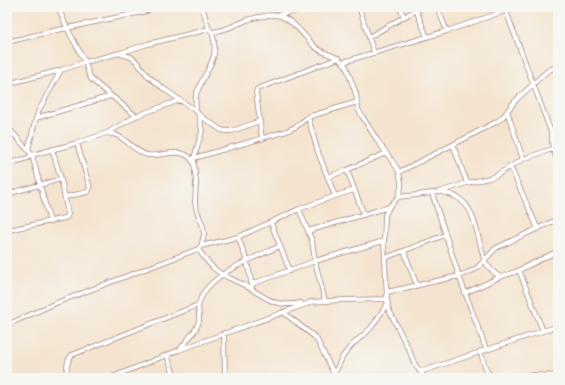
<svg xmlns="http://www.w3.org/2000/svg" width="565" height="385" viewBox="0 0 565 385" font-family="'IM FELL English',serif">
  <rect width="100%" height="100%" fill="#f6f6f2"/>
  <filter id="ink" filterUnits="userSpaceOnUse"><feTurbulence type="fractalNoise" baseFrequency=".025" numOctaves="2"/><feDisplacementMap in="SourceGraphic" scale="8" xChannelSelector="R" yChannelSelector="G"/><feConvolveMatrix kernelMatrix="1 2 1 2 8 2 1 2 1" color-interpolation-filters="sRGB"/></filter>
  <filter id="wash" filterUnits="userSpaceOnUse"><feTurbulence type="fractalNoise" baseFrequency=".012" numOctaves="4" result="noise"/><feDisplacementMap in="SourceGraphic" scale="16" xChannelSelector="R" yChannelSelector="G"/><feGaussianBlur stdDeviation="0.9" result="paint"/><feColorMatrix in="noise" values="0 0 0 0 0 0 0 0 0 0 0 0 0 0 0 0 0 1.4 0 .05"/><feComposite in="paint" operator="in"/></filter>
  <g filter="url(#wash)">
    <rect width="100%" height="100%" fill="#f4e4cf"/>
  </g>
  <g filter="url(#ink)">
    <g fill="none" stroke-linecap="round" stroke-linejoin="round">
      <!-- street casing -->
      <g stroke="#9f827d" stroke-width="5.5">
        <path id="street" d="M 58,7 L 67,28 L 85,62 L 89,75 L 92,80 L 136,116
          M 202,7 L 209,29 L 212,32 C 225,31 235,25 247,20 C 252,18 259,17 265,16 C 268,15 273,15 277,15 C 293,19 304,36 315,47 C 325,55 339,55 346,66 L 356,94 L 358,109 L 362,116 L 377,140 L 395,165 L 399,172 L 401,182 L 401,188 L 398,197 L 389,207 L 385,215 L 384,241 L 387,299 L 388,308 L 410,352 L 414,363 L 425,378
          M 359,7 L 374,53
          M 396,7 L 401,10 L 404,17
          M 437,7 L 447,31
          M 507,7 L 506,11 L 551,132 L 553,149 L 558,163
          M 416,10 L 427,37
          M 277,15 L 311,7
          M 369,37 L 416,10 L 424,7
          M 7,42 L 53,31 L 147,11 L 153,7
          M 121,54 L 131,57 L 136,61 L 148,76 L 164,89 L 196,111 L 199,115 L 221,130 L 227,131 L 232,131 L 260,121
          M 343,62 L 447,31 L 517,7
          M 7,84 L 61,70 L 85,62 L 120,53 L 148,44 L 209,29
          M 196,111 C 196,105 195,100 196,95 C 197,91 200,87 201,83 C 211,64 219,54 212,32
          M 507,111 L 523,159
          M 199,115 L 202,131 L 194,158 L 194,163 L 196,182 L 195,203 L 197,211 L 203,226 L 204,235 L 201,246
          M 308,117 L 318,152 L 335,196
          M 36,118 L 111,96
          M 7,126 L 32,155 L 50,222
          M 107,133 C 110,134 114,134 116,135 C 128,140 136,153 148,155 C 160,157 177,148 188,156 C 190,157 192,161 194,163
          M 262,139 L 256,92 L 257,89 L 339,58
          M 453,145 L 467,183
          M 28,150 L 36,118 L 39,110 L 61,70
          M 194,158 L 287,131 L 297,126 L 308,117 L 357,102
          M 7,164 L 28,158 L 32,155 L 77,143 L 107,133 L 136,116 L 180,100
          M 510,166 L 538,229
          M 347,170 L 364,215
          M 399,172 L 464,139 L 496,122 L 502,118 L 515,101 L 545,73 L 551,69 L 558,67
          M 328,177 L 347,170 L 386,153
          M 441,192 C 473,197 474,221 481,247 C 482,251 483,255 484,259 C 487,266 494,273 500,277
          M 432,193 L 459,276 L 486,349
          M 7,194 L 61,179
          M 65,197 L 87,192 L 89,190 L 90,188 L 77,143
          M 398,197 L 417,195 L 439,192 L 467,183 L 489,178 L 495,176 L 523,159 L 558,147
          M 299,209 L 312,241 L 315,261 L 325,301
          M 271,223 L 290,271
          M 7,229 L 13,229 L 65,218 L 67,217 L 68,214 L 61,179 L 52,149
          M 308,231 L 389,207
          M 238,237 L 247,261 L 252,286
          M 198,249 C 203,256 209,265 216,270 C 224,277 235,280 244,285 C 267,297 272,308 301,303
          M 404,251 L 417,286
          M 385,258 L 445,235
          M 519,270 L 543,331
          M 252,284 L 315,261 L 384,241
          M 387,292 L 459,276 L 474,270 L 478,267 L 496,248 L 558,219
          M 465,293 L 500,277 L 515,272 L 558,251
          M 310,302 L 343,300 L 387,299
          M 283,312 L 316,338 L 334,374
          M 7,325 L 56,303 L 198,249 L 201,246 L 238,237 L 299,209 L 335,196 L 354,190
          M 224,333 L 225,378
          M 180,349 C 187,340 197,331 199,321 C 200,315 197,308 199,303 C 201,297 204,291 208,287 C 224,269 258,256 280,246
          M 480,351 L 487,372 L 494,378
          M 167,355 L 175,378
          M 420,372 L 558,326
          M 66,378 C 67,370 66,360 72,355 L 198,305
          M 110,378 L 179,350 L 312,302
          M 333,378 L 334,374 L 343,356 L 351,346 L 371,328 L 388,303
          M 513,378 L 534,375 L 558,376"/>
      </g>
      <!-- street -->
      <use href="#street" stroke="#fff" stroke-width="4"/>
    </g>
  </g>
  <!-- margin -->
  <rect width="565" height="385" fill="none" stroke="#f6f6f2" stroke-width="24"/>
</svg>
